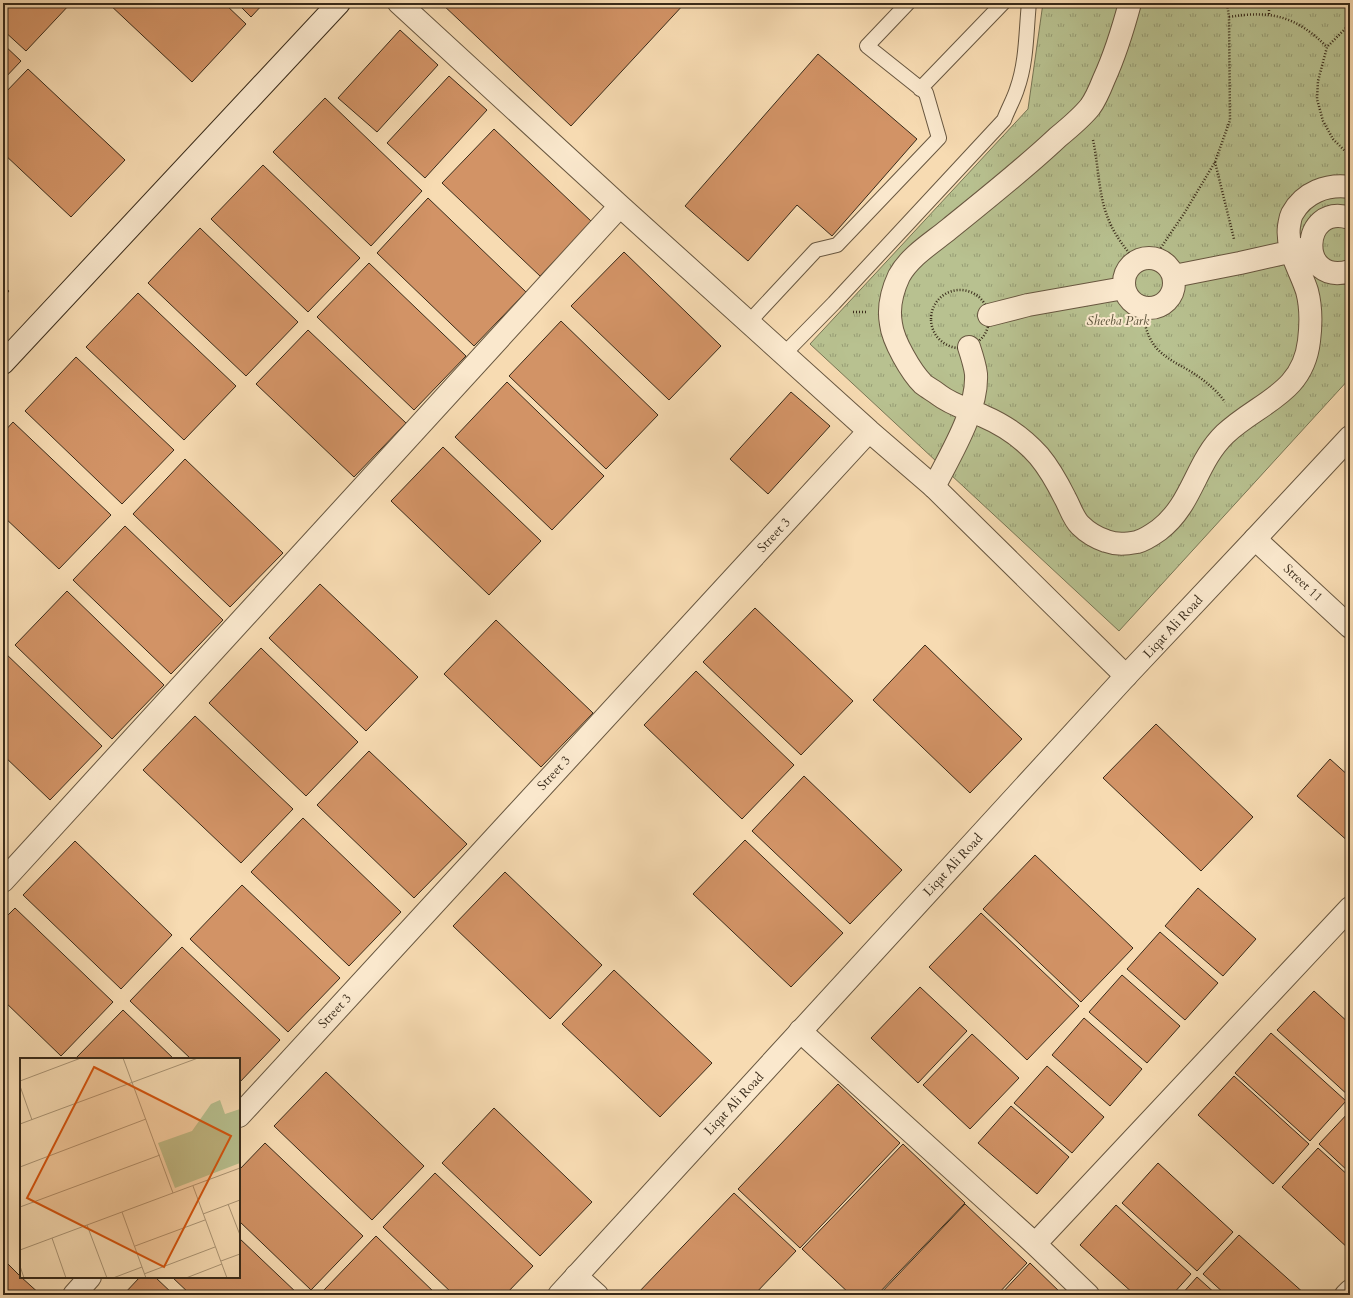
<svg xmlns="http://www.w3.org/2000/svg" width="1353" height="1298" viewBox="0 0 1353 1298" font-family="Cardo,serif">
  <defs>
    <pattern id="park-tufts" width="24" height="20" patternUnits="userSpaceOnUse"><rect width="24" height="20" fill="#b8c190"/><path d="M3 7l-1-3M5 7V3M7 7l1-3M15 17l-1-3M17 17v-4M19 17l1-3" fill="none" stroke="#979d75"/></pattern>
  </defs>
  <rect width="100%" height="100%" fill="#f7dbb2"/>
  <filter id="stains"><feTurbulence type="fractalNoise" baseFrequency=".005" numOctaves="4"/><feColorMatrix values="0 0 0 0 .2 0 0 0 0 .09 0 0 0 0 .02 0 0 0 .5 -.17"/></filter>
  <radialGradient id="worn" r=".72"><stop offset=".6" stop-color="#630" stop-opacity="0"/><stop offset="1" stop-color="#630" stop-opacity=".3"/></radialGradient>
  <path fill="url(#park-tufts)" stroke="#787655" d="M1043,3H1350V378L1119,631L810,344L1028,109Z"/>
  <path fill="#d29366" stroke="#392b1a" d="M3,3H71L26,51L3,30Z
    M108,3H224L246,24L192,82Z
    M237,3H264L251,17Z
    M441,3H685L571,126Z
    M400,30L438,65L377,132L338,98Z
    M3,44L21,61L3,80Z
    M818,54L917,139L832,236L797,205L748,261L685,206Z
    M28,69L125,160L71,217L3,153V95Z
    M449,76L487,110L425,178L387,143Z
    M325,98L422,191L371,246L273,152Z
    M494,129L592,222L540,276L442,183Z
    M263,165L360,258L308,312L211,219Z
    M428,198L526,292L474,346L377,253Z
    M200,228L298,322L246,376L148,283Z
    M624,252L721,346L669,400L571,306Z
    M369,263L466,356L414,410L317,317Z
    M3,286L9,291L3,298Z
    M138,293L236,386L184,440L86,347Z
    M561,321L658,415L606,469L509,376Z
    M308,330L406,423L354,477L256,384Z
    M76,357L174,450L122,504L25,411Z
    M507,382L604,476L552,530L455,437Z
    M791,392L830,426L768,494L730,459Z
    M13,422L111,515L59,569L3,516V433Z
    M443,447L541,541L489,595L391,501Z
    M185,459L283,553L230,607L133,514Z
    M125,526L223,620L171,674L73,580Z
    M320,584L418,677L366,731L269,638Z
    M67,591L164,685L112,739L15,645Z
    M755,608L853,701L801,755L703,662Z
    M496,620L593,713L541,767L444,674Z
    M925,645L1022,739L970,793L873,700Z
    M261,648L358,742L306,796L209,703Z
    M4,652L102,746L50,800L3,755V653Z
    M696,671L794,765L742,819L644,725Z
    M195,716L293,809L241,863L143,770Z
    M1156,724L1253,817L1201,871L1103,778Z
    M369,751L467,844L414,898L317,805Z
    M1330,759L1350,777V843L1297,796Z
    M804,776L902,870L850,924L752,831Z
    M303,818L401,912L349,966L251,872Z
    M745,840L843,933L791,987L693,894Z
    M75,841L172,935L121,989L23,895Z
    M1035,855L1133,948L1081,1002L983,909Z
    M505,872L602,965L550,1019L453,926Z
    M242,885L340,978L288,1032L190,939Z
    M1198,888L1256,939L1223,976L1165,926Z
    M15,908L113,1002L61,1056L3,1000V920Z
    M981,913L1079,1006L1027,1060L929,967Z
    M1160,932L1218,983L1185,1020L1127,969Z
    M182,947L280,1040L239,1083V1059H191L130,1001Z
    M614,970L712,1063L660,1117L562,1024Z
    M1122,975L1180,1026L1147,1063L1089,1012Z
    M920,987L967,1031L918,1083L871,1038Z
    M1314,991L1350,1024V1097L1277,1030Z
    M123,1010L174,1059H75Z
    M1084,1018L1142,1069L1110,1106L1052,1055Z
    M1271,1033L1346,1101L1310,1141L1235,1073Z
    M972,1034L1019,1078L970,1129L923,1085Z
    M1047,1066L1104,1117L1072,1153L1014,1103Z
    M326,1072L424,1166L372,1220L274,1126Z
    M1234,1076L1309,1144L1273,1184L1198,1115Z
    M838,1084L900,1143L800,1248L738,1189Z
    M1011,1106L1069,1157L1037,1194L978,1143Z
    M494,1108L592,1202L540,1256L442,1163Z
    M1350,1111V1173L1319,1144Z
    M265,1143L363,1236L311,1290L239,1221V1170Z
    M903,1144L965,1203L877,1295H851L802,1249Z
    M1318,1148L1350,1177V1250L1282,1187Z
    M1158,1163L1233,1232L1197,1271L1122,1203Z
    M435,1173L533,1266L505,1295H454L383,1227Z
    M734,1193L796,1251L754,1295H636Z
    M965,1204L1027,1263L997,1295H879Z
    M1116,1205L1191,1274L1172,1295H1135L1080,1245Z
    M1239,1235L1306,1295H1226L1203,1274Z
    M376,1236L437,1295H329L324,1290Z
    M239,1238L299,1295H191L172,1277H239Z
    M3,1259L21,1277L41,1295H3Z
    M1030,1263L1063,1295H1000Z
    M140,1277H155L174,1295H123Z
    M1197,1277L1217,1295H1181Z"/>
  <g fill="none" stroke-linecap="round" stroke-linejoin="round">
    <defs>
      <path id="service" d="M920,89L1003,3
        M749,322L816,250L837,245L939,138L926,93L867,46L908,3
        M784,354L834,303L1004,120C1008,109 1014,99 1017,89C1027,61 1026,31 1029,3"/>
      <path id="pedestrian" d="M1130,3C1123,29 1115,55 1104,79C1100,89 1096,99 1090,107C1081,118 1069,128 1058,137C1023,170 986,199 949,229C932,243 910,256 899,276C892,291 888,308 891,324C893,341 911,372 923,384C928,388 934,391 939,395C952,405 968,409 983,416C1004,425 1024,439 1039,456C1049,468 1058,484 1065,498C1070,507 1073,518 1080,525C1087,532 1097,538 1106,541C1117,545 1126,544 1137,542C1145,540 1152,535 1159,530C1193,504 1195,463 1225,434C1259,402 1303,394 1309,341C1311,325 1311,306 1307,291C1300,269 1286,250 1289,226C1290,221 1290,218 1292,214C1304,192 1327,184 1350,187
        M1350,218C1300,202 1297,287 1350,271
        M1124 283a25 25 0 1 1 50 0a25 25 0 1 1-50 0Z
        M1174,276L1240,263L1311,247
        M989,315L1028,305L1124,288
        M934,487C950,455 978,411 976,374C975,365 972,356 969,347"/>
      <path id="minor" d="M399,3L620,206L869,431L934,487L1126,676
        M1255,539L1350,627
        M3,881L620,206
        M800,1031L1035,1244L1088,1295
        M239,1116L869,431
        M1035,1244L1350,908
        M576,1276L597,1295
        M74,1295L90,1277
        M1346,1295L1350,1291"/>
      <path id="tertiary" d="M559,1295L1126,676L1255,539L1350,437"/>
      <path id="secondary" d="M3,363L339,3"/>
    </defs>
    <use href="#service" stroke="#685740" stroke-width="16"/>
    <use href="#pedestrian" stroke="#685740" stroke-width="24"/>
    <use href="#minor" stroke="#685740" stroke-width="24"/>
    <use href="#tertiary" stroke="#685740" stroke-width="24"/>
    <use href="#secondary" stroke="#392b1a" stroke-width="24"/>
    <path stroke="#392b1a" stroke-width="2.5" stroke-dasharray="1 2" stroke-linecap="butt" d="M1269,14V3
      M1229,17C1271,10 1296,16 1327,47
      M1350,24L1327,47L1318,81L1317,99L1323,121L1333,139L1350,156
      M1093,140C1099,167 1098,197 1110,223C1116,237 1126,249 1136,262
      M1215,162L1234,239
      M1154,258L1185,212L1215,162L1230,120L1229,17L1227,3
      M931 319a29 29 0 1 1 58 0a29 29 0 1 1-58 0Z
      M1141,307C1144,320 1146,334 1154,345C1165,360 1184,366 1199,377C1209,384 1218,392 1225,402
      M853,312H866"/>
    <use href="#service" stroke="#fae8cd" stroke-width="14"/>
    <use href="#pedestrian" stroke="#fae8cd" stroke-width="22"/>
    <use href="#minor" stroke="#fae8cd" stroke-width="22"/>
    <use href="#tertiary" stroke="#fae8cd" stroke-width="22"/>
    <use href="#secondary" stroke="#fae8cd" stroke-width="22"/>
  </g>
  <g text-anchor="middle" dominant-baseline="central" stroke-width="4" stroke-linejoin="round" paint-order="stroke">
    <g font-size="13" font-style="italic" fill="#595038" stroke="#fae8cd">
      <text x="1118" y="321">Sheeba Park</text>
    </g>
    <g font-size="13" fill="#392b1a" stroke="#fae8cd">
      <text transform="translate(774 535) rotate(-47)">Street 3</text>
      <text transform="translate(1303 583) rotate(43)">Street 11</text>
      <text transform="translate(1173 627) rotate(-47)">Liqat Ali Road</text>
      <text transform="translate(554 773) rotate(-47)">Street 3</text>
      <text transform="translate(953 865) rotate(-47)">Liqat Ali Road</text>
      <text transform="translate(335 1011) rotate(-47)">Street 3</text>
      <text transform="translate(734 1104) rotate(-47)">Liqat Ali Road</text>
    </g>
  </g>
  <g transform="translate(20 1058)">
    <rect width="220" height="220" fill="#f7dbb2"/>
    <path d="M200,42L205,56L220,51V105L155,130L138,85L172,73L191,46Z" fill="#b8c190"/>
    <path fill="none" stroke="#ab9575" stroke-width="1" d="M103,0L153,135M0,23L61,0M0,28L12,62M0,66L178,0M0,109L126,61M173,128L207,220M208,146L220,177M0,149L140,97M102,154L126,220M183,156L220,142M67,167L87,220M32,180L46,220M115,188L185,162M0,192L220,110M201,203L220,196M0,208L4,220M124,216L195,189M93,220L122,209M166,220L202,206"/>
    <path fill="#d6540d" fill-opacity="0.15" stroke="#d6540d" stroke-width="2" d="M74,9L211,78L144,209L7,140Z"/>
    <rect width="220" height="220" fill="none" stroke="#392b1a" stroke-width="2"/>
  </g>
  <rect width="1353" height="1298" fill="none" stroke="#f7dbb2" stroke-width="16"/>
  <rect x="4" y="4" width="1345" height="1290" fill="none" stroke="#392b1a" stroke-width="2"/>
  <rect x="8" y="8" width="1337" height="1282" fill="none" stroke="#392b1a"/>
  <rect width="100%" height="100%" filter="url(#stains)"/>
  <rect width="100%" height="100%" fill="url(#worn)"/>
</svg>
